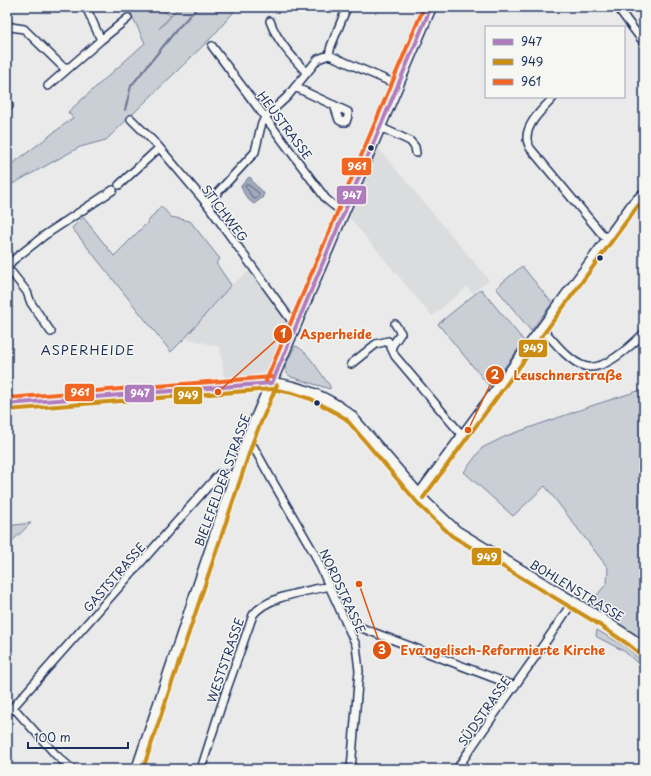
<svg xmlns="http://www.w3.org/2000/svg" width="651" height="776" viewBox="0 0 651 776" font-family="'Playpen Sans',sans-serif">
  <rect width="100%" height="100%" fill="#e9eae9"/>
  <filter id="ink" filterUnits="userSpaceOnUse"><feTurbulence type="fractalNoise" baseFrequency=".025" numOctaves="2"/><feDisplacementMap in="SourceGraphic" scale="8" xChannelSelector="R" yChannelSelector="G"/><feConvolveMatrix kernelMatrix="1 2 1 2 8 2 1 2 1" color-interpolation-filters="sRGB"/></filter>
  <g filter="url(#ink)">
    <path fill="#dadcde" d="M378,148L489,280L473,293L467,287L432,316L348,216Z
      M251,270L291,322L273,366L264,373L225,382L220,347L186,338L231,285Z"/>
    <path fill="#caced5" stroke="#727e9a" d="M128,7H158L171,16L159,29L179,7H238L212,37L106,140L80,147L7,187V168L73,118L68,112L145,43Z
      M161,206L171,217L190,221L220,259L216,263L231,285L186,337L171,352L72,228L83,217L114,256L146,224Z
      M522,266L552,303L531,331L496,288Z
      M481,289L524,341L490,387L438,324Z
      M295,346C306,348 322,376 330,386V389L291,377L285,371L286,365Z
      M644,389V642L630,631L589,605L607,583L608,568L545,486L513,516L464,472L482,448L506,436L594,405Z
      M31,523L7,546V526Z
      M597,630L626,647L644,663V669L624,651L597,637L596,635Z"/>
    <path fill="#a2aaba" stroke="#6c7995" d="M249,177L251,178C254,187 261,187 264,194L262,198L254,204C248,201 243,193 241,186Z"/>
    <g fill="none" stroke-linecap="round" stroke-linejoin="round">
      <path stroke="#516083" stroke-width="1" d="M247,184L259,193V195L256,199L253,198L245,186Z"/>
      <path stroke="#6c7995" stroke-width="2" d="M125,110L131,86L178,28L198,7"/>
      <defs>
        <path id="street" d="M619,7L621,12L644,43
          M270,21C277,41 293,58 307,73
          M7,23L11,27L24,29L63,67H70L101,40L86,7
          M101,40L128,18
          M212,46L326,199L333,205L344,213
          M329,55L331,46L347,7
          M48,86L70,67
          M295,87L348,112V116L346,122H343L339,120L334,105
          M554,97C544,108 526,123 527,139C527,142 529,145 530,148L606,239
          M7,108L9,106
          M131,119L158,146L207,204L291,320L296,324
          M380,127L410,141L415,147L416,153
          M119,185L159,148
          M207,204L255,152L261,126L265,117L287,97L318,59L329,55L398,85
          M7,269L12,261L45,235L113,190
          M7,269L12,273L27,292L31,303L51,332
          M541,327C552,339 568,361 584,366C603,373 632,345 644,333
          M392,346L401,333L395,324
          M351,364L376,344L388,341L395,356L461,434
          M248,437L273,482L314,553L356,645L359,671L351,769
          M418,494L606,239L632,203L644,192
          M346,622L515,686
          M13,707L56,755L72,769
          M7,714L219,474L235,476
          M201,769L225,694L253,615C267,596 305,592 329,586
          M457,769C494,712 536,659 573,601"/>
        <path id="secondary" d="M7,404L272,383C302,387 327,397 350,415L426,503L456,531L598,617L633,640L644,650
          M137,769L248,437L431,7"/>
      </defs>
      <use href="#street" stroke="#1b2f5e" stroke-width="10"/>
      <use href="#secondary" stroke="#1b2f5e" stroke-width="13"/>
      <use href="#street" stroke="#f6f6f2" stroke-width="7"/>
      <use href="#secondary" stroke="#f6f6f2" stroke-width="10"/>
      <defs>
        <path id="bus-1" d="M272,383L431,7
          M7,404L272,383"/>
        <path id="bus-2" d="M7,410L272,389L292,393L311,399L338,414L346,419L421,507L452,536L595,622L629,645L640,654
          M423,498L637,207L644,200
          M143,769L254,439L277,385"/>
        <path id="bus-3" d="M266,381L424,7
          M7,398L272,377"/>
      </defs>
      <use href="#bus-1" stroke="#f6f6f2" stroke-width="7"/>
      <use href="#bus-2" stroke="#f6f6f2" stroke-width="7"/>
      <use href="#bus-3" stroke="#f6f6f2" stroke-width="7"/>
      <use href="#bus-1" stroke="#b07bbd" stroke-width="4"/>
      <use href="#bus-2" stroke="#cb8e13" stroke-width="4"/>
      <use href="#bus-3" stroke="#f26522" stroke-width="4"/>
    </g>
  </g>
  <g fill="#1b2f5e" stroke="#f6f6f2" stroke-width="1.5">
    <circle cx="371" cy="148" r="3.5"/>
    <circle cx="600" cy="258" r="3.5"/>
    <circle cx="317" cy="403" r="3.5"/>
  </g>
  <g text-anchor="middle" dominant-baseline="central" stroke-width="3" stroke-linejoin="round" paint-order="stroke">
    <g font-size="12" fill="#1b2f5e" stroke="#f6f6f2">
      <text transform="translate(285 125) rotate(53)">HEUSTRASSE</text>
      <text transform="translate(225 213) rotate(53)">STICHWEG</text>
      <text transform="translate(222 480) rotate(-70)">BIELEFELDER STRASSE</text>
      <text transform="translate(114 577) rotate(-49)">GASTSTRASSE</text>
      <text transform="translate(577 590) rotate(31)">BOHLENSTRASSE</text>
      <text transform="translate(343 591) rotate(65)">NORDSTRASSE</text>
      <text transform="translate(225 660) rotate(-71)">WESTSTRASSE</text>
      <text transform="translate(484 711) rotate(-55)">SÜDSTRASSE</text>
    </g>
    <g font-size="13" letter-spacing="1" fill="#1b2f5e" stroke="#f6f6f2">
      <text x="88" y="349">ASPERHEIDE</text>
    </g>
  </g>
  <path fill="none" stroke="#de5710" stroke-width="1.5" d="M218 392L283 334M468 430L495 375M359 584L382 650"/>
  <g fill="#de5710" stroke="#f6f6f2" stroke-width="1.5">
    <circle cx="218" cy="392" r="4"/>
    <circle cx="468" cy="430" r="4"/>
    <circle cx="359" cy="584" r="4"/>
    <circle cx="283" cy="334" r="10"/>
    <circle cx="495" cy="375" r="10"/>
    <circle cx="382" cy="650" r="10"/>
  </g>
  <g font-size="12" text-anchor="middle" font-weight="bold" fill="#fff">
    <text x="283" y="338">1</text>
    <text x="495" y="379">2</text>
    <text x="382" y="654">3</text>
  </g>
  <g font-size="13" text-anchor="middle" font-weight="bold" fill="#de5710" stroke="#f6f6f2" stroke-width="3" stroke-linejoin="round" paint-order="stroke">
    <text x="336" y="339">Asperheide</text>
    <text x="568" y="380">Leuschnerstraße</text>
    <text x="503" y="655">Evangelisch-Reformierte Kirche</text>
  </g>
  <g stroke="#f6f6f2" stroke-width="1.5">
    <rect x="341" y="157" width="31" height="19" rx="4" fill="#f26522"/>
    <rect x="336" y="185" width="31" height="20" rx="4" fill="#b07bbd"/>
    <rect x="518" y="339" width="30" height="19" rx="4" fill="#cb8e13"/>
    <rect x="64" y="383" width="31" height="19" rx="4" fill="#f26522"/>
    <rect x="124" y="384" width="31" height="19" rx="4" fill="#b07bbd"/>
    <rect x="173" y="386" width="30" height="19" rx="4" fill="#cb8e13"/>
    <rect x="471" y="547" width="31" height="19" rx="4" fill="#cb8e13"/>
  </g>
  <g font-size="11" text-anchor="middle" font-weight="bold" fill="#fff">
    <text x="357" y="170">961</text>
    <text x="352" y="199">947</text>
    <text x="533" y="352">949</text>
    <text x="80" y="396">961</text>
    <text x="140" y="397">947</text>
    <text x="188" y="399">949</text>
    <text x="487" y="561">949</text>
  </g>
  <rect width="651" height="776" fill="none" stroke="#f6f6f2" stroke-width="24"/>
  <rect x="12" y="12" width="627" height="752" fill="none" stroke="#1b2f5e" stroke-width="1.5" filter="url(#ink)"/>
  <rect x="485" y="26" width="140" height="72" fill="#f6f6f2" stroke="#9ea6b7"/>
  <rect x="493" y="39" width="20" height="6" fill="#b07bbd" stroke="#9ea6b7"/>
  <text x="521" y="46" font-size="12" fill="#1b2f5e">947</text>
  <rect x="493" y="59" width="20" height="6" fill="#cb8e13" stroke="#9ea6b7"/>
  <text x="521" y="66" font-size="12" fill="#1b2f5e">949</text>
  <rect x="493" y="79" width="20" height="6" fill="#f26522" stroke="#9ea6b7"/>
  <text x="521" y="86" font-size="12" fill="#1b2f5e">961</text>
  <path d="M28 742v6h100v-6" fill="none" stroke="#1b2f5e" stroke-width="2"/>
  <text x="34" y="742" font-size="12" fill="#1b2f5e" stroke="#f6f6f2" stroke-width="3" paint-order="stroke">100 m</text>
</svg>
